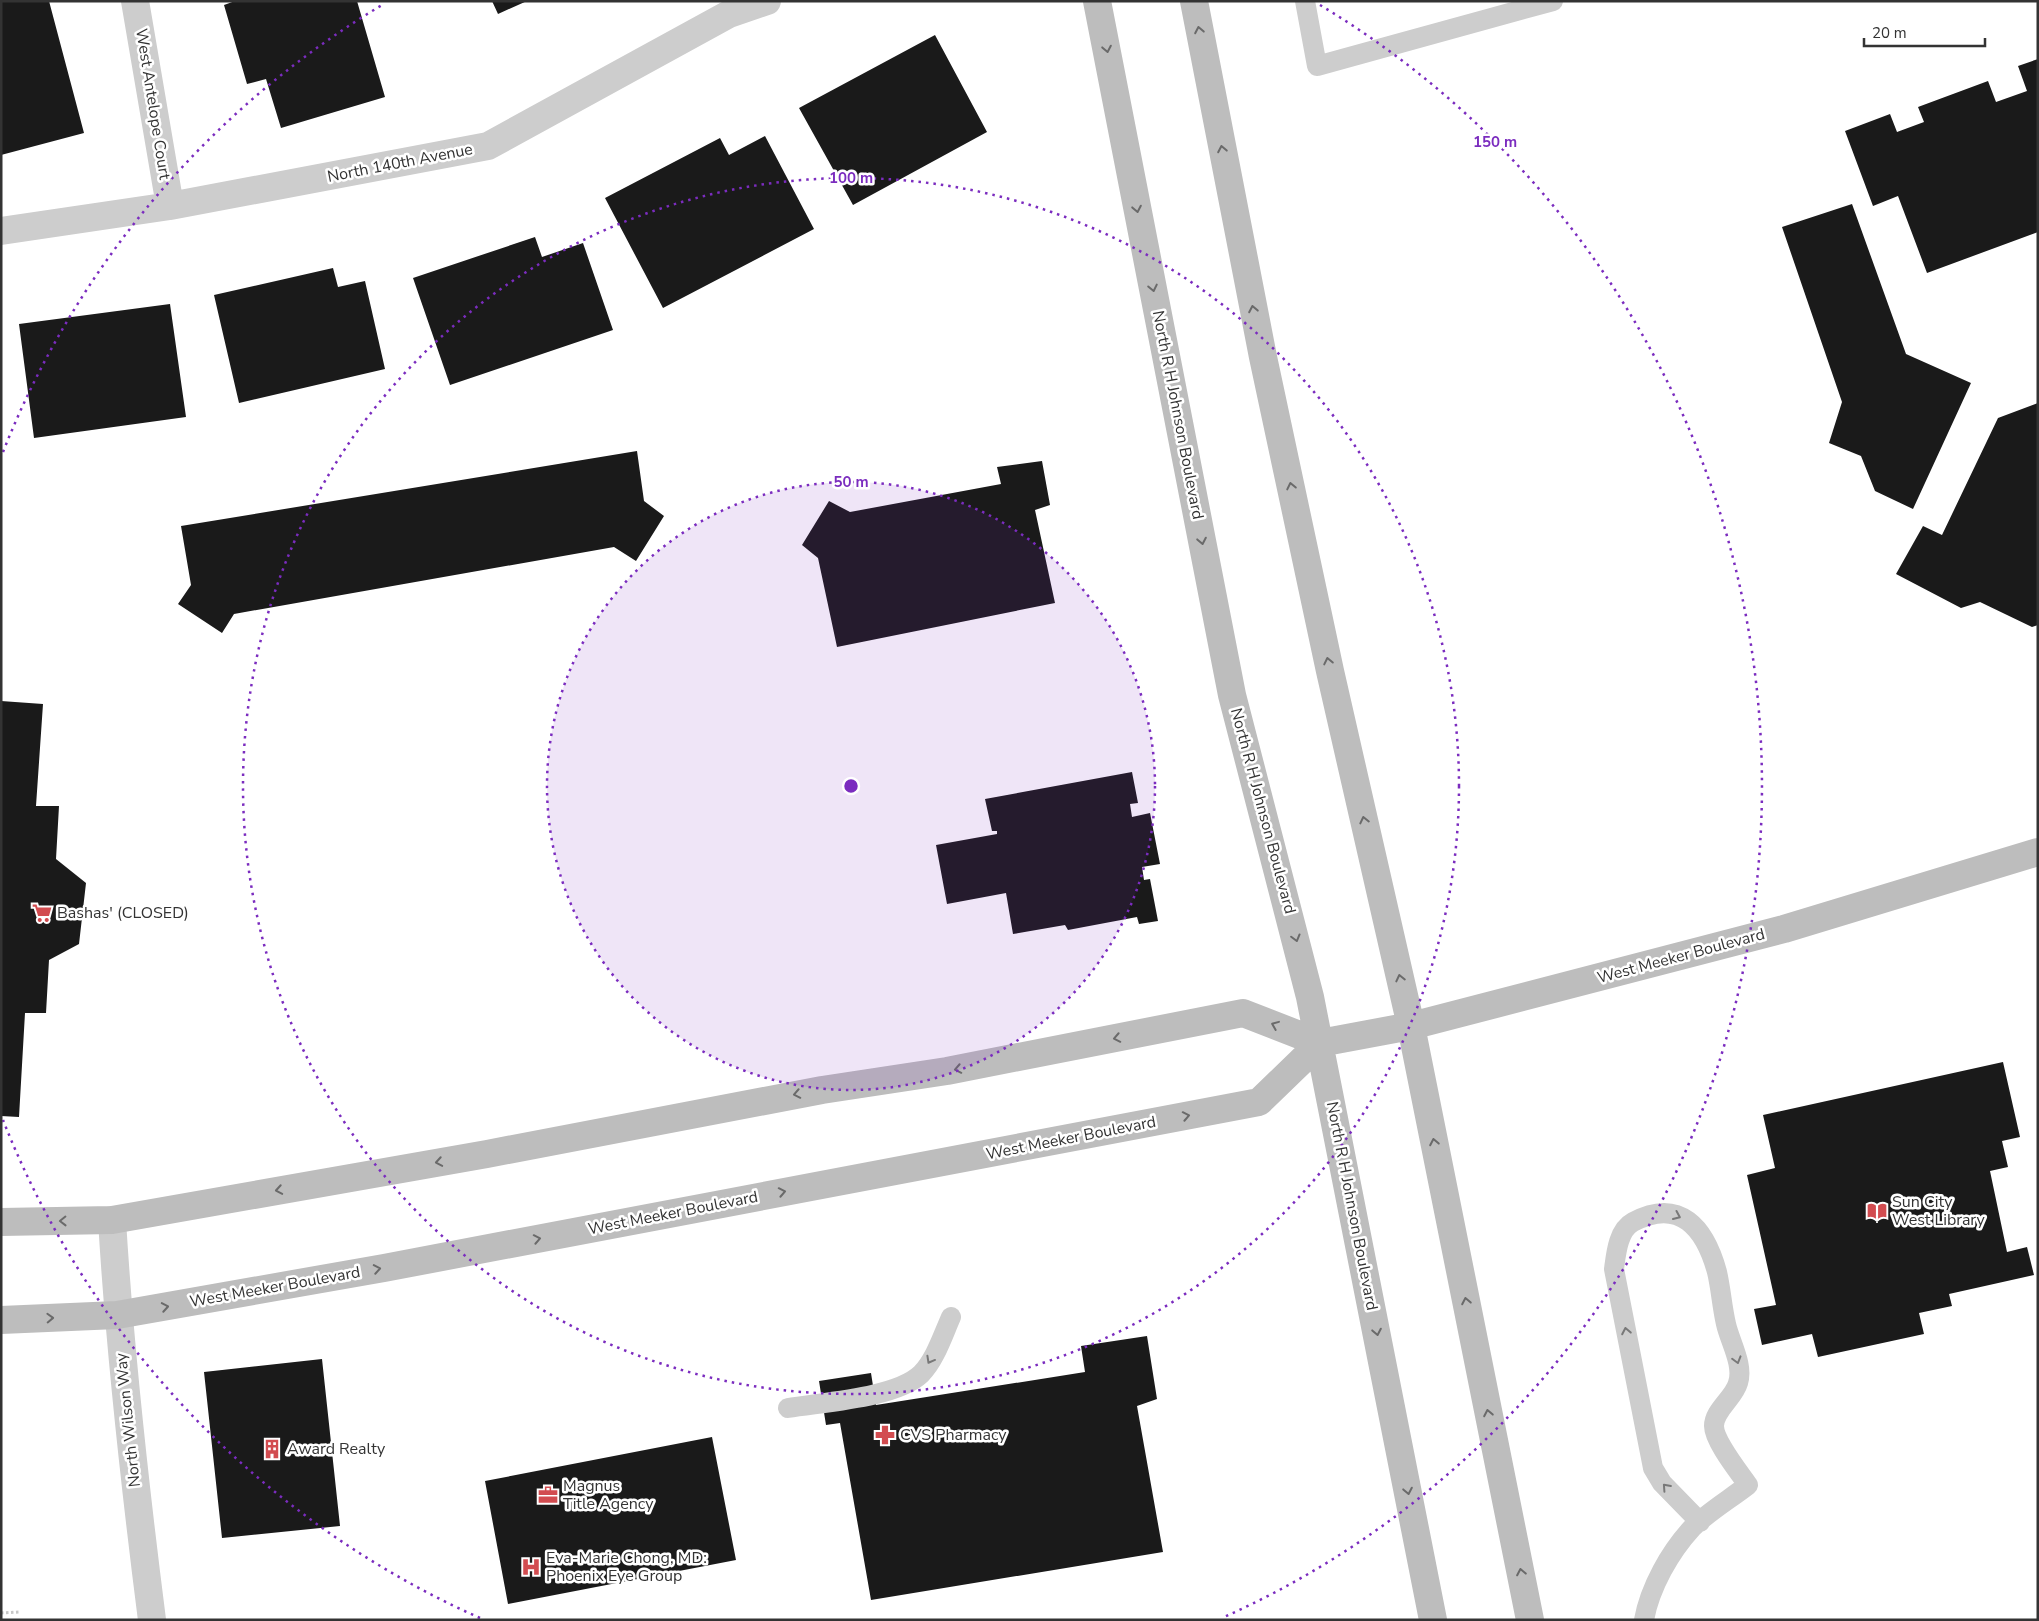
<svg xmlns="http://www.w3.org/2000/svg" width="2039" height="1621" viewBox="0 0 2039 1621" font-family="'Nunito Sans',sans-serif">
  <rect width="100%" height="100%" fill="#fff"/>
  <path fill="#1a1a1a" d="M1,1H49L84,133L1,155Z
    M235,1H357L385,97L281,128L266,79L247,84L224,5Z
    M492,1H527L498,14Z
    M935,35L987,132L853,205L799,108Z
    M2038,59V232L1927,273L1898,196L1873,206L1845,131L1890,114L1897,132L1924,122L1918,107L1988,81L1996,102L2027,91L2018,66Z
    M765,136L814,229L663,308L605,198L720,138L729,155Z
    M1852,204L1906,354L1971,383L1913,509L1875,491L1861,456L1829,443L1842,402L1782,227Z
    M535,237L542,257L583,243L613,330L450,385L413,278Z
    M333,268L338,287L365,281L385,369L239,403L214,295Z
    M170,304L186,417L34,438L19,324Z
    M2038,403V625L2032,627L1980,602L1961,608L1896,574L1923,526L1942,535L1998,418Z
    M637,451L644,501L664,516L636,561L614,547L234,614L222,633L178,604L191,585L181,526Z
    M1042,461L1050,505L1035,510L1055,603L837,647L818,558L802,545L829,501L850,512L1001,484L997,467Z
    M1,701L43,704L36,806H59L56,859L86,883L79,944L49,960L46,1013H25L19,1117L1,1116Z
    M1132,772L1138,803L1130,804L1132,817L1150,813L1160,864L1142,867L1144,880L1150,879L1158,921L1139,924L1137,917L1068,930L1065,925L1013,934L1006,893L947,904L936,845L997,834V831H992L985,799Z
    M2003,1062L2020,1137L2002,1141L2008,1167L1990,1171L2007,1252L2027,1247L2034,1275L1949,1294L1952,1306L1919,1313L1924,1334L1818,1357L1812,1334L1762,1345L1754,1309L1776,1305L1747,1175L1775,1168L1763,1115Z
    M1147,1336L1157,1399L1137,1406L1163,1552L871,1600L840,1423L826,1425L819,1381L871,1373L876,1405L1085,1372L1081,1346Z
    M322,1359L340,1526L222,1538L204,1372Z
    M712,1437L736,1560L508,1604L485,1481Z"/>
  <g fill="none" stroke-linecap="round" stroke-linejoin="round">
    <path stroke="#c7c7c7" stroke-width="3" stroke-dasharray="2.5 2.5" stroke-linecap="butt" d="M1,1613L19,1612"/>
    <path stroke="#cdcdcd" stroke-width="20" d="M1305,1L1317,66L1553,1
      M788,1408C823,1402 896,1398 921,1374C935,1360 943,1335 951,1317
      M1644,1620C1650,1587 1670,1552 1692,1528C1708,1512 1730,1499 1748,1485C1739,1472 1714,1441 1714,1426C1714,1410 1734,1398 1738,1383C1744,1365 1730,1342 1726,1324C1722,1307 1721,1289 1717,1272C1705,1228 1680,1197 1633,1222C1618,1230 1616,1254 1614,1269L1653,1468L1662,1483L1700,1522"/>
    <path stroke="#cdcdcd" stroke-width="28" d="M135,1L170,206
      M1,231L170,206L488,146L729,14L767,1
      M112,1220C120,1354 135,1487 152,1620"/>
    <path stroke="#bdbdbd" stroke-width="28" d="M1097,1L1232,695L1310,997L1433,1620
      M1194,1L1263,357L1330,671L1411,1026L1530,1620
      M1,1222L112,1220L487,1154L822,1090L947,1071L1243,1013L1320,1043
      M1,1320L117,1315L384,1268L1259,1102L1320,1043L1411,1026L1784,929L2038,852"/>
  </g>
  <defs><path id="oneway-chevron" d="M-2-3.5L2.5 0L-2 3.5" fill="none" stroke-width="1.6" stroke-linecap="round" stroke-linejoin="round" transform="scale(1.25)"/></defs>
  <g stroke="#6a6a6a">
    <use href="#oneway-chevron" transform="translate(1199 30) rotate(-101)"/>
    <use href="#oneway-chevron" transform="translate(1107 49) rotate(79)"/>
    <use href="#oneway-chevron" transform="translate(1222 149) rotate(-101)"/>
    <use href="#oneway-chevron" transform="translate(1137 209) rotate(79)"/>
    <use href="#oneway-chevron" transform="translate(1153 288) rotate(78)"/>
    <use href="#oneway-chevron" transform="translate(1253 309) rotate(-101)"/>
    <use href="#oneway-chevron" transform="translate(1291 486) rotate(-102)"/>
    <use href="#oneway-chevron" transform="translate(1202 541) rotate(79)"/>
    <use href="#oneway-chevron" transform="translate(1328 661) rotate(-102)"/>
    <use href="#oneway-chevron" transform="translate(1364 820) rotate(-103)"/>
    <use href="#oneway-chevron" transform="translate(1296 938) rotate(75)"/>
    <use href="#oneway-chevron" transform="translate(1400 978) rotate(-103)"/>
    <use href="#oneway-chevron" transform="translate(1275 1025) rotate(-158)"/>
    <use href="#oneway-chevron" transform="translate(1117 1038) rotate(169)"/>
    <use href="#oneway-chevron" transform="translate(958 1069) rotate(169)"/>
    <use href="#oneway-chevron" transform="translate(797 1094) rotate(169)"/>
    <use href="#oneway-chevron" transform="translate(1186 1116) rotate(-11)"/>
    <use href="#oneway-chevron" transform="translate(1434 1142) rotate(-101)"/>
    <use href="#oneway-chevron" transform="translate(439 1162) rotate(170)"/>
    <use href="#oneway-chevron" transform="translate(279 1190) rotate(170)"/>
    <use href="#oneway-chevron" transform="translate(782 1192) rotate(-11)"/>
    <use href="#oneway-chevron" transform="translate(63 1221) rotate(179)"/>
    <use href="#oneway-chevron" transform="translate(537 1239) rotate(-11)"/>
    <use href="#oneway-chevron" transform="translate(377 1269) rotate(-10)"/>
    <use href="#oneway-chevron" transform="translate(1466 1301) rotate(-101)"/>
    <use href="#oneway-chevron" transform="translate(165 1307) rotate(-10)"/>
    <use href="#oneway-chevron" transform="translate(50 1318) rotate(-2)"/>
    <use href="#oneway-chevron" transform="translate(1377 1332) rotate(79)"/>
    <use href="#oneway-chevron" transform="translate(1488 1413) rotate(-101)"/>
    <use href="#oneway-chevron" transform="translate(1408 1491) rotate(79)"/>
    <use href="#oneway-chevron" transform="translate(1521 1572) rotate(-101)"/>
  </g>
  <g stroke="#787878">
    <use href="#oneway-chevron" transform="translate(1677 1216) rotate(24)"/>
    <use href="#oneway-chevron" transform="translate(1626 1331) rotate(-101)"/>
    <use href="#oneway-chevron" transform="translate(930 1360) rotate(119)"/>
    <use href="#oneway-chevron" transform="translate(1737 1360) rotate(74)"/>
    <use href="#oneway-chevron" transform="translate(1666 1487) rotate(-132)"/>
  </g>
  <circle cx="851" cy="786" r="304" fill="#7b2cbf" fill-opacity=".12"/>
  <g fill="none" stroke="#7b2cbf" stroke-width="2.5" stroke-dasharray="2.5 5">
    <circle cx="851" cy="786" r="304"/>
    <circle cx="851" cy="786" r="608"/>
    <path d="M480 1618A911 911 0 0 1 3 1120M3 452A911 911 0 0 1 382 5M1320 5A911 911 0 0 1 1222 1618"/>
  </g>
  <defs>
    <symbol id="supermarket-bare" viewBox="-9 -9 18 18"><path d="M-6-5.5h2.5l.6 2H6L4.5 2H-2.5L-4.4-4H-6ZM-1.5 3.2a1.3 1.3 0 1 0 .1 0ZM3 3.2a1.3 1.3 0 1 0 .1 0Z" fill="#d24c50" stroke="#fff" stroke-width="2.5" paint-order="stroke"/></symbol>
    <symbol id="library-bare" viewBox="-9 -9 18 18"><path d="M-6-4Q-3-5.5-.7-3.5V5Q-3 3-6 4ZM6-4Q3-5.5 .7-3.5V5Q3 3 6 4Z" fill="#d24c50" stroke="#fff" stroke-width="2.5" paint-order="stroke"/></symbol>
    <symbol id="pharmacy-bare" viewBox="-9 -9 18 18"><path d="M-2-6h4v4h4v4h-4v4h-4v-4h-4v-4h4Z" fill="#d24c50" stroke="#fff" stroke-width="2.5" paint-order="stroke"/></symbol>
    <symbol id="building-bare" viewBox="-9 -9 18 18"><path d="M-4-6H4V6H1V3H-1V6H-4ZM-2.5-4.3h1.7v1.8h-1.7ZM.8-4.3h1.7v1.8H.8ZM-2.5-1h1.7V.8h-1.7ZM.8-1h1.7V.8H.8Z" fill="#d24c50" stroke="#fff" stroke-width="2.5" paint-order="stroke"/></symbol>
    <symbol id="office-bare" viewBox="-9 -9 18 18"><path d="M-6-3h4V-5.5h4V-3h4V5H-6ZM-1-4.5V-3h2v-1.5ZM-6 0V1H6V0Z" fill="#d24c50" stroke="#fff" stroke-width="2.5" paint-order="stroke"/></symbol>
    <symbol id="hospital-bare" viewBox="-9 -9 18 18"><path d="M-5-5h3v3.5h4V-5h3V5h-3V1.5h-4V5h-3Z" fill="#d24c50" stroke="#fff" stroke-width="2.5" paint-order="stroke"/></symbol>
  </defs>
  <g fill-rule="evenodd">
    <use href="#supermarket-bare" x="28" y="899" width="28" height="28"/>
    <use href="#library-bare" x="1863" y="1197" width="28" height="28"/>
    <use href="#pharmacy-bare" x="871" y="1421" width="28" height="28"/>
    <use href="#building-bare" x="258" y="1435" width="28" height="28"/>
    <use href="#office-bare" x="534" y="1481" width="28" height="28"/>
    <use href="#hospital-bare" x="517" y="1553" width="28" height="28"/>
  </g>
  <g text-anchor="middle" dominant-baseline="central" stroke-width="5" stroke-linejoin="round" paint-order="stroke">
    <g font-size="16" fill="#333" stroke="#fff">
      <text transform="translate(153 104) rotate(81)">West Antelope Court</text>
      <text transform="translate(400 163) rotate(-11)">North 140th Avenue</text>
      <text transform="translate(1178 415) rotate(79)">North R H Johnson Boulevard</text>
      <text transform="translate(1263 811) rotate(75)">North R H Johnson Boulevard</text>
      <text transform="translate(1681 956) rotate(-15)">West Meeker Boulevard</text>
      <text transform="translate(1071 1138) rotate(-11)">West Meeker Boulevard</text>
      <text transform="translate(1352 1206) rotate(79)">North R H Johnson Boulevard</text>
      <text transform="translate(673 1213) rotate(-11)">West Meeker Boulevard</text>
      <text transform="translate(275 1287) rotate(-10)">West Meeker Boulevard</text>
      <text transform="translate(128 1420) rotate(-96)">North Wilson Way</text>
    </g>
    <g font-size="16" fill="#333" stroke="#fff" text-anchor="start">
      <text x="57" y="913">Bashas' (CLOSED)</text>
      <text x="1892" y="1202">Sun City<tspan x="1892" dy="18">West Library</tspan></text>
      <text x="900" y="1435">CVS Pharmacy</text>
      <text x="287" y="1449">Award Realty</text>
      <text x="563" y="1486">Magnus<tspan x="563" dy="18">Title Agency</tspan></text>
      <text x="546" y="1558">Eva-Marie Chong, MD:<tspan x="546" dy="18">Phoenix Eye Group</tspan></text>
    </g>
  </g>
  <circle cx="851" cy="786" r="8" fill="#7b2cbf" stroke="#fff" stroke-width="2.5"/>
  <g font-size="15" text-anchor="middle" font-weight="bold" fill="#7b2cbf" stroke="#fff" stroke-width="5" stroke-linejoin="round" paint-order="stroke">
    <text x="1495" y="147">150 m</text>
    <text x="851" y="183">100 m</text>
    <text x="851" y="487">50 m</text>
  </g>
  <rect width="2039" height="1621" fill="none" stroke="#333333" stroke-width="5"/>
  <path d="M1864 38v8h121v-8" fill="none" stroke="#333333" stroke-width="2.5"/>
  <text x="1872" y="38" font-size="15" fill="#333333" stroke="#ffffff" stroke-width="4" paint-order="stroke">20 m</text>
</svg>
